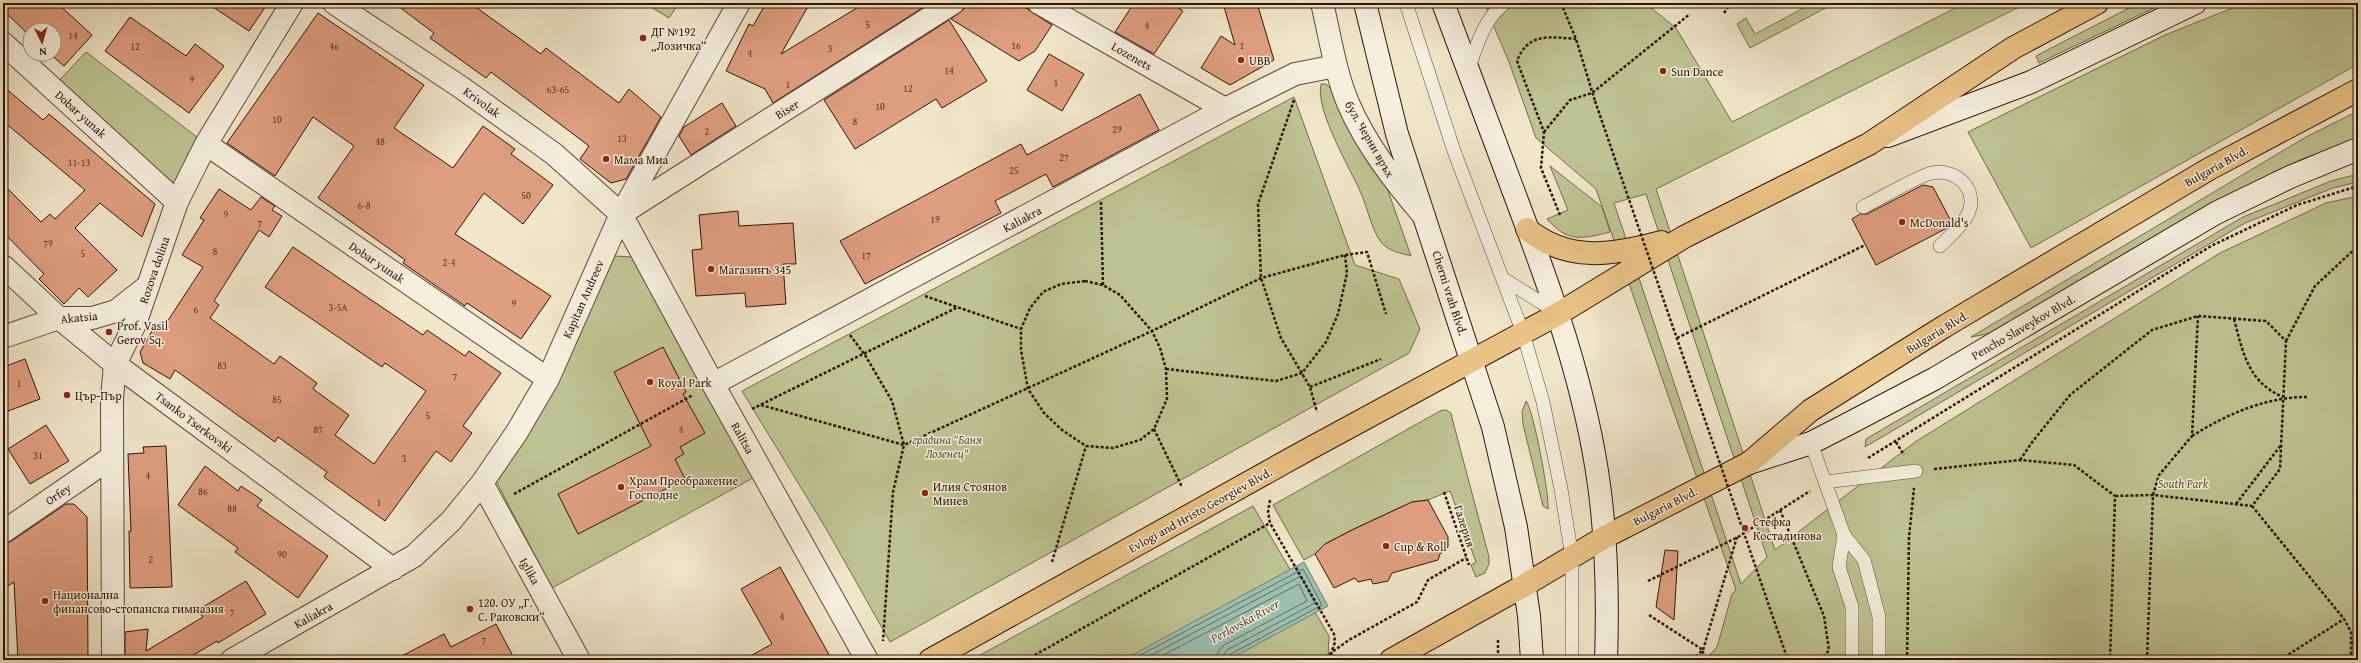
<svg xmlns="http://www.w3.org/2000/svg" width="2361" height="663" viewBox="0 0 2361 663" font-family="'Gentium Book Plus',serif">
  <rect width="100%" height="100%" fill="#f0e6c9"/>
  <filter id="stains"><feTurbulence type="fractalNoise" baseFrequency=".005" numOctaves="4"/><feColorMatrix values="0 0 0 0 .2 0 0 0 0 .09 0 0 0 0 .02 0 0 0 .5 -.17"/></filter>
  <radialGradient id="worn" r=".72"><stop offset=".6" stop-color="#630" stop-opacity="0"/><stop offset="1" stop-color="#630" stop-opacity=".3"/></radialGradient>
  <path fill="#bec393" stroke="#766c4e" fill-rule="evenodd" d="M644,3H679L669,18Z
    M1484,3H1645L1676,28L1732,122L1965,3H2027L1656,189L1775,550L1915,442L2220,253L2326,203L2358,196V660H1705L1717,647L1732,594L1736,590L1596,189L1536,138L1509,62ZM1646,194L1767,557L1741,584L1614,203Z
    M1813,3H1835L1750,48L1737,24L1746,18L1755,34Z
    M2139,3H2164L2039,63L2036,56L2051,48Z
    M2245,3H2358V64L2031,248L1968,132L2165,35Z
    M86,52L206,144L177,202L52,88Z
    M1321,84H1326L1331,89L1346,125L1387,188L1411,256C1400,253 1388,251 1381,242C1372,231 1367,206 1360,191C1349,166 1315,110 1321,84Z
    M1294,97L1355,265L1399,279L1420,329L1409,353L890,642L828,532L742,391Z
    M2358,111V141L2307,157L2274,172L2017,321L1992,333L1971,337L2306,137Z
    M1550,166L1602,207L1610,232C1582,239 1568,243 1547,219L1568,210Z
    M2358,174V182L2333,188L2245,223L1865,447L1866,439L2243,217L2331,181Z
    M613,256L634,257L701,384L753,478L552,588L495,479Z
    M1526,401C1533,408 1550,498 1548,509L1543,506L1523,424L1522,412Z
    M1446,410L1451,413L1452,418L1489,557V564L1485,573L1476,577L1471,565L1476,562L1450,491L1428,500L1412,502L1354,529L1325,544L1315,554L1304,560L1273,505L1440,411Z
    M1253,506L1329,636L1328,660H971Z"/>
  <path fill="#9bc0b0" stroke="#707c6d" d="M1304,562L1328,606L1228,660H1123Z"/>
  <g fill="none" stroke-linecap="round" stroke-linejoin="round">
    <path stroke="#656a5c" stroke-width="1" d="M1131,660L1303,569L1322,605L1229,655L1227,660
      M1142,660L1301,576L1315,603L1227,650L1222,660
      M1154,660L1299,584L1307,601L1224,645L1218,652L1216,660"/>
  </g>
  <path fill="#df9e80" stroke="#2f1508" d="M3,3H57L92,35L64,66L50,54H54V30H30V36L3,10Z
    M207,3H268L249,31Z
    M394,3H470L541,54L546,48L619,103L629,89L661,117L626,179L611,183L580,159L589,146L491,72L486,78L430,38L434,33Z
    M766,3H810L781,54L865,3H930L773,103L765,89L726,71L749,24L753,26Z
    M965,3H1018L1052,25L1035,51L1019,61L951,19L964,9Z
    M1134,3H1171L1183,11L1154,54L1115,32Z
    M1223,3H1257L1274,60L1230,85L1201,68L1221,36L1235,45Z
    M318,13L424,85L394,128L453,168L483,126L515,149L511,154L553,185L523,224L484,193L455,234L551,296L521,339L467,303L465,306L403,263L405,260L318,198L354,146L313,117L275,176L227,143Z
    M130,17L186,56L195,44L224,66L189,113L105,51Z
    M949,20L987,81L942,108L936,99L855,149L824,100Z
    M1049,54L1084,74L1062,111L1027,90Z
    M3,86L43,120L49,114L155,204L142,237L100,203L75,228L117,270L88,297L79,288L64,304L39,279L44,274L3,232V184L41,222L50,214L55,219L85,190L3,121Z
    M1140,94L1159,130L1053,187L1046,174L995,201L1001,213L865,284L840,241L1021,144L1027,155Z
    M722,103L736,126L691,155L679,136L684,127Z
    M1923,185L1933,187L1952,223L1947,228L1876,265L1852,219L1860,214H1867Z
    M219,189L251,210L261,197L275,206L272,210L282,216L269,237L259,230L214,301L219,305L210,318L274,364L280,356L317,383L313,389L349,415L335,435L374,464L426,391L385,363L382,367L265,287L293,247L423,335L427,330L465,356L469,351L501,373L463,426L472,433L451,462L436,451L385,521L324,477L327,472L278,437L275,442L175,370L170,379L143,363L140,352L156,324L167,322L203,267L182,255L204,220L200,218Z
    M738,211L739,226L793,223L796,264H783L786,304L746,307L745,293L696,296L692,250L702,249L699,215Z
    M663,347L686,392L683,394L705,433L680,447L684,454L675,459L685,479L578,534L558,494L651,446L614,372Z
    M25,359L40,399L3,413V367Z
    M46,425L69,461L30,484L8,449Z
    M166,446L172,587L130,588L129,531H131L128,454L144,453L143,447Z
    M205,466L238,491L241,486L262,500L257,506L328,556L298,598L235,552L238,548L178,505Z
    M1428,500L1448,537V547L1440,554L1438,560L1392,573L1388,581L1373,584L1371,579L1358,582L1355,578L1334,588L1315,554L1325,544L1354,529L1412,502Z
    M66,504H74L87,517L88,660H18L14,582L3,589V544L10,542Z
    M1665,550L1678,551L1674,620L1656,607Z
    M780,567L832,660H743L772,644L741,589Z
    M246,581L266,614L218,643L217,641L185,660H125V632L148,629L146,651L203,617L198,610Z
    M496,624L515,660H394L444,634L451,647Z"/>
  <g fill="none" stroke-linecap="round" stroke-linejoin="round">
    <defs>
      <path id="service" d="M1406,3L1454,151L1523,333L1543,402L1561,489L1572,557V660
        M1468,71C1476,47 1484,18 1505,3
        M1863,207C1880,199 1917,176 1932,173C1958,168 1980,191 1967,216C1961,227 1949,237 1940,246
        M1502,278L1558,313
        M1811,443L1844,535L1864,560L1879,617V653
        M1825,482L1916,471
        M1844,535L1839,567L1852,607V653"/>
      <path id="minor" d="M334,3L462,88L554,154L621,214L713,384L867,660
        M1039,3L1225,109
        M1322,3C1330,36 1335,72 1348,103C1366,145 1395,182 1424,216
        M3,43L177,202
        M206,144L548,379
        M624,212L953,3
        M3,266L59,318L115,364L393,569
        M3,337L59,318H92L116,311L148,286
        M713,384L1225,109L1295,74L1336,66
        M482,483L579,660
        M3,532L112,457
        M113,660L112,399L115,364L135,324L177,202L206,144L292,3
        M232,660L414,556L451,521L482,483L517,432L548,379L621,214L739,3"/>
      <path id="secondary" d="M1365,3L1397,134L1493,427L1516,527L1529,616L1532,660
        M1443,3C1468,71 1494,138 1519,206C1553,296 1586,389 1599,485C1607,543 1608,602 1606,660
        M1888,136L2031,82L2195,3
        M1749,463L1811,443L1848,424L1934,379L2216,213L2290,177L2358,149"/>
      <path id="primary" d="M1527,229C1568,263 1613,255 1661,242
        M930,660L1307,450L1558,314L1684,237L1869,144L2013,48L2097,3
        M1391,660L1525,585L1605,537L1749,463L1811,410L1945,326L2209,169L2358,90"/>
    </defs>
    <use href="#service" stroke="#5f4938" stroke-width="14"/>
    <use href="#minor" stroke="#5f4938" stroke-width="24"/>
    <use href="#secondary" stroke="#2f1508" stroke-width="24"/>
    <use href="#primary" stroke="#2f1508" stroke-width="24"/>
    <path stroke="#2f1508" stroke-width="2.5" stroke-dasharray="3 2" stroke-linecap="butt" d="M1561,3L1576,39L1595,101
      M1724,13L1731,3
      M1294,100L1258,204L1261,278L1281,338L1310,387L1317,412
      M1544,132L1570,100L1592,93L1690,14
      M1101,202L1103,285
      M1560,215L1541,168L1544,132L1517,61C1528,32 1550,37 1576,39
      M1085,281L1103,285L1120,295L1152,331L1160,348L1166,369L1167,399L1154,429L1140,440L1113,448L1086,446L1062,430L1044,413L1028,389L1021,350V329L1030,308L1043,292L1061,284Z
      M925,296L1021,329
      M2234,319C2243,353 2248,382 2283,397
      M850,335L865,355L892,401L904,445L893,492L883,641
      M1677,338L1865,245
      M2286,341L2315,286L2358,246
      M1166,369L1276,381L1302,373L1326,342L1338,314L1347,273L1345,255
      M1310,387L1381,359
      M761,405L904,445L1152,331L1261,278L1345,255L1367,252L1386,314
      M752,409L958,307
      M1154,429L1182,487
      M2192,436C2227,414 2266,397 2307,397
      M1896,442L1904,455
      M1868,458L2211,246L2297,205L2358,186
      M2020,460L2033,441L2070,395L2152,330L2198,316L2266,321L2286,341L2280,469L2252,506L2153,495L2115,496
      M1934,469L2020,460L2074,465L2115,496L2110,660
      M1444,492L1469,565
      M514,494L693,395
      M1270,500L1268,512L1270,523L1334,634L1335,642L1331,654
      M2236,504L2281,445
      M2252,506L2344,619L2351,632V660
      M1780,510L1824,616L1829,650L1822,660
      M1052,562L1086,446
      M1648,581L1738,537L1810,491
      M1649,615L1703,650V660
      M1776,626L1788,660
      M1498,640V660
      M2351,642L2358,645
      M1331,655L1344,660
      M1026,660L1270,523
      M1321,660L1349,640L1417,602L1428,580L1466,558
      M1692,660L1703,650L1737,537
      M1907,660L1909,537L1914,488
      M2147,660L2153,495L2159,475L2192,436L2198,316
      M2280,660L2344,619"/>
    <use href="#service" stroke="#f5efdc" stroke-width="13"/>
    <use href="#minor" stroke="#f5efdc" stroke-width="22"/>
    <use href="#secondary" stroke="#f5efdc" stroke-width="22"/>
    <use href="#primary" stroke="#e8c384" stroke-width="22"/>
    <path stroke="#2f1508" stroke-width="2.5" stroke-dasharray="3 2" stroke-linecap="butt" d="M1595,101L1776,626"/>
  </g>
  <g fill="#8f2418" stroke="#f5efdc" stroke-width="1.5">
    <circle cx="643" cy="38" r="4"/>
    <circle cx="1241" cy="60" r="4"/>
    <circle cx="1663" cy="71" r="4"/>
    <circle cx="606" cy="159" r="4"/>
    <circle cx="1902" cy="222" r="4"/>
    <circle cx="711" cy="269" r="4"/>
    <circle cx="109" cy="332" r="4"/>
    <circle cx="650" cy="382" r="4"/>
    <circle cx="67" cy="395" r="4"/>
    <circle cx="621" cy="487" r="4"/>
    <circle cx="925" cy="493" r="4"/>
    <circle cx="1745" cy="528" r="4"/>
    <circle cx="1386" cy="546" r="4"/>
    <circle cx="45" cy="601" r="4"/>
    <circle cx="470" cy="609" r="4"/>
  </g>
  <g text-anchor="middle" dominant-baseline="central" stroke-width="3" stroke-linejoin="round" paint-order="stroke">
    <g font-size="10" fill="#5b3726">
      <text x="868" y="24">5</text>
      <text x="1147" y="25">4</text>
      <text x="73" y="35">14</text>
      <text x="1016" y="45">16</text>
      <text x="1242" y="45">1</text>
      <text x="135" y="46">12</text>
      <text x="334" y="46">46</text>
      <text x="830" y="48">3</text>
      <text x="750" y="53">4</text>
      <text x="949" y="70">14</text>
      <text x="192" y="79">9</text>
      <text x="1056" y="82">1</text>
      <text x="788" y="84">1</text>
      <text x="908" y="88">12</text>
      <text x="558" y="89">63-65</text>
      <text x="880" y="106">10</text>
      <text x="277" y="119">10</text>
      <text x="855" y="121">8</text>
      <text x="1117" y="129">29</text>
      <text x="707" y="131">2</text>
      <text x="622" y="138">13</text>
      <text x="380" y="141">48</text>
      <text x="1064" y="157">27</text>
      <text x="79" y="162">11-13</text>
      <text x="1014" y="170">25</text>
      <text x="526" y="195">50</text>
      <text x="364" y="205">6-8</text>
      <text x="226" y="214">9</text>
      <text x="935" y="219">19</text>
      <text x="260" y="223">7</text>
      <text x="48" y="243">79</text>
      <text x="215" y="251">8</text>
      <text x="83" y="253">5</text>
      <text x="866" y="255">17</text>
      <text x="449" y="262">2-4</text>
      <text x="514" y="303">9</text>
      <text x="338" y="307">3-5А</text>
      <text x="196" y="309">6</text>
      <text x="222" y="365">83</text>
      <text x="455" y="376">7</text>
      <text x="19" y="383">1</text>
      <text x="277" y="399">85</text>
      <text x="428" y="415">5</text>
      <text x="318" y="429">87</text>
      <text x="681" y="429">4</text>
      <text x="38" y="455">31</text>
      <text x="404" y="458">3</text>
      <text x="148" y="475">4</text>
      <text x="203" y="491">86</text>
      <text x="379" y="502">1</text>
      <text x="232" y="508">88</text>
      <text x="282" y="554">90</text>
      <text x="151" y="559">2</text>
      <text x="232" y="612">7</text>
      <text x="782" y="616">4</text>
      <text x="484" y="640">7</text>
    </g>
    <g font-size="12" fill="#2f1508" stroke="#f5efdc" text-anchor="start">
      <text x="651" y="31">ДГ №192<tspan x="651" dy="14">„Лозичка“</tspan></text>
      <text x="1249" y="60">UBB</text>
      <text x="1671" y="71">Sun Dance</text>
      <text x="614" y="159">Мама Миа</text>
      <text x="1910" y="222">McDonald's</text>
      <text x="719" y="269">Магазинъ 345</text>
      <text x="117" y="325">Prof. Vasil<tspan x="117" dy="14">Gerov Sq.</tspan></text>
      <text x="658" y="382">Royal Park</text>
      <text x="75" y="395">Цър-Пър</text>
      <text x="629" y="480">Храм Преображение<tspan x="629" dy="14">Господне</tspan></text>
      <text x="933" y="486">Илия Стоянов<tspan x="933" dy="14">Минев</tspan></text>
      <text x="1753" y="521">Стефка<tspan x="1753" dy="14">Костадинова</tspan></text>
      <text x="1394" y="546">Cup &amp; Roll</text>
      <text x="53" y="594">Национална<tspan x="53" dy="14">финансово-стопанска гимназия</tspan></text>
      <text x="478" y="602">120. ОУ „Г.<tspan x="478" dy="14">С. Раковски“</tspan></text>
    </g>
    <g font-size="12" fill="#2f1508" stroke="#f5efdc">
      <text transform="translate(1132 56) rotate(30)">Lozenets</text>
      <text transform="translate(482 102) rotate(36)">Krivolak</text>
      <text transform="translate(787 109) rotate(-32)">Biser</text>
      <text transform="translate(81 114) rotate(42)">Dobar yunak</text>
      <text transform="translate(1370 139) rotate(60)">бул. Черни връх</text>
      <text transform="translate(2216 166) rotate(-29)">Bulgaria Blvd.</text>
      <text transform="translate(1022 219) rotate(-28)">Kaliakra</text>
      <text transform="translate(377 262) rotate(34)">Dobar yunak</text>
      <text transform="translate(154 270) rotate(-71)">Rozova dolina</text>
      <text transform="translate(1450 293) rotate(72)">Cherni vrah Blvd.</text>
      <text transform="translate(583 299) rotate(-66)">Kapitan Andreev</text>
      <text transform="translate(79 317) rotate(-6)">Akatsia</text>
      <text transform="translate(2023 327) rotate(-30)">Pencho Slaveykov Blvd.</text>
      <text transform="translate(1937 332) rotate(-31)">Bulgaria Blvd.</text>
      <text transform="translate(194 422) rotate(37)">Tsanko Tserkovski</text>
      <text transform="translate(743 438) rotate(61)">Ralitsa</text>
      <text transform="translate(58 494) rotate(-34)">Orfey</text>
      <text transform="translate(1665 506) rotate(-27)">Bulgaria Blvd.</text>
      <text transform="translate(1200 510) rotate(-29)">Evlogi and Hristo Georgiev Blvd.</text>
      <text transform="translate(1465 526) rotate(72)">Галерия</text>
      <text transform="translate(530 571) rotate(61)">Iglika</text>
      <text transform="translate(313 615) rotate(-29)">Kaliakra</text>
    </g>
    <g font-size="12" font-style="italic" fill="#615239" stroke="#f5efdc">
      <text x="947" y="439">градина "Баня<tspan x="947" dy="14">Лозенец"</tspan></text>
      <text x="2183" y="483">South Park</text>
    </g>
    <g font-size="13" font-style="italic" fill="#555143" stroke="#f5efdc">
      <text transform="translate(1245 621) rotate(-29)">Perlovska River</text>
    </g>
  </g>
  <rect width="2361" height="663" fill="none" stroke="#f0e6c9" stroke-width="16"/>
  <rect x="4" y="4" width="2353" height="655" fill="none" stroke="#2f1508" stroke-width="2"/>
  <rect x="8" y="8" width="2345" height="647" fill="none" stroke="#2f1508"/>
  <g transform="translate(42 42) rotate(175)"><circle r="19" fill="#f5efdc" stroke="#a69887"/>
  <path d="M0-3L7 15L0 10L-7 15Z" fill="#8f2418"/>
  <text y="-6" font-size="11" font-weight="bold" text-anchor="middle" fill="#2f1508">N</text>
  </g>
  <rect width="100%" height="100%" filter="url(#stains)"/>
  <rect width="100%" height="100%" fill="url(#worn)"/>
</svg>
